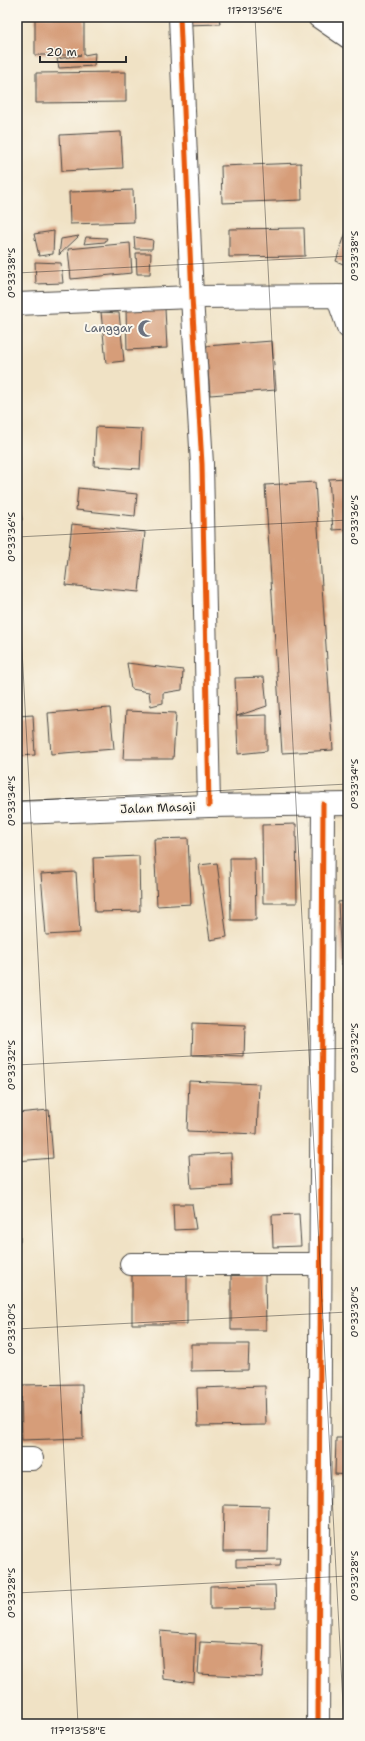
<svg xmlns="http://www.w3.org/2000/svg" width="365" height="1741" viewBox="0 0 365 1741" font-family="'Shantell Sans',sans-serif">
  <rect width="100%" height="100%" fill="#fbf7ec"/>
  <filter id="ink" filterUnits="userSpaceOnUse"><feTurbulence type="fractalNoise" baseFrequency=".025" numOctaves="2"/><feDisplacementMap in="SourceGraphic" scale="8" xChannelSelector="R" yChannelSelector="G"/><feConvolveMatrix kernelMatrix="1 2 1 2 8 2 1 2 1" color-interpolation-filters="sRGB"/></filter>
  <filter id="wash" filterUnits="userSpaceOnUse"><feTurbulence type="fractalNoise" baseFrequency=".012" numOctaves="4" result="noise"/><feDisplacementMap in="SourceGraphic" scale="16" xChannelSelector="R" yChannelSelector="G"/><feGaussianBlur stdDeviation="0.9" result="paint"/><feColorMatrix in="noise" values="0 0 0 0 0 0 0 0 0 0 0 0 0 0 0 0 0 1.4 0 .05"/><feComposite in="paint" operator="in"/></filter>
  <g filter="url(#wash)">
    <rect width="100%" height="100%" fill="#f0e2c5"/>
    <g id="blocks">
      <path fill="#d69d79" d="M35,17H84V55L95,53L94,66L59,68L57,59L81,55H35Z
        M186,17H219L220,24L186,25Z
        M126,72V102L36,103V73Z
        M121,132L123,168L62,171L60,135Z
        M301,163L302,200L222,203L221,166Z
        M133,190L134,222L70,224L69,192Z
        M348,227V266L336,261Z
        M304,228L305,256L229,257V229Z
        M54,231L53,254L39,256L34,234Z
        M79,236L59,255L61,239Z
        M86,237L107,238L105,242L84,244Z
        M134,237L153,240L152,249H135Z
        M130,243L132,273L71,279L68,249Z
        M136,253H151L150,274H137Z
        M35,262L61,263L63,283L36,284Z
        M126,309H165L167,348L127,350Z
        M101,312L119,313L124,361L106,363Z
        M272,341L276,390L210,395L206,346Z
        M18,368L20,398H17Z
        M96,427L142,429L140,469L94,466Z
        M348,478V529L333,530L329,479Z
        M315,482L333,750L282,753L265,485Z
        M17,483L22,520L17,521Z
        M78,488L137,494L135,516L76,510Z
        M72,524L145,532L139,592L65,585Z
        M127,663L183,670L182,690L163,693V703L151,706L149,692L131,689Z
        M264,677L267,706L237,716L267,715V751L238,754L235,678Z
        M110,708L114,749L51,754L48,713Z
        M126,711L176,713L173,759H123Z
        M33,715L35,755L17,756V716Z
        M296,824L297,903H263L262,825Z
        M188,838L191,904L157,906L154,839Z
        M17,853L21,854L18,882H17Z
        M139,856L140,911L95,912L93,858Z
        M230,858H255L256,920H231Z
        M217,863L227,937L210,940L199,865Z
        M76,872L80,933L46,935L41,874Z
        M348,901V964H341L338,902Z
        M193,1023L245,1025L244,1057L192,1055Z
        M189,1081L259,1084L257,1134L187,1131Z
        M348,1085V1118L347,1119L343,1086Z
        M49,1110L53,1158L17,1161V1113Z
        M231,1153L232,1186L191,1188L189,1155Z
        M173,1204H192L196,1229L174,1230Z
        M17,1207H20V1242H17Z
        M299,1214L301,1246L273,1247L272,1215Z
        M132,1274H187V1324H132Z
        M231,1275H265L266,1330H231Z
        M191,1344H249L248,1370L191,1371Z
        M82,1384L83,1438L22,1440L21,1385Z
        M265,1386L266,1425L198,1426L197,1388Z
        M336,1438H348V1475L335,1474Z
        M224,1505L269,1506L268,1552H223Z
        M281,1559L280,1566L236,1567V1560Z
        M275,1585L276,1608L210,1609V1586Z
        M160,1631L196,1634L194,1683L163,1679Z
        M200,1642L264,1645L262,1677L198,1674Z"/>
    </g>
  </g>
  <g filter="url(#ink)">
    <use href="#blocks" fill-opacity="0" stroke="#494642" stroke-width="1"/>
    <g fill="none" stroke-linecap="round" stroke-linejoin="round">
      <defs>
        <path id="minor" d="M180,17L192,297L202,464L209,806
          M319,17L348,37
          M337,296L348,327
          M17,304L192,297L348,296
          M17,813L209,806L348,804
          M131,1264H320
          M17,1459H32
          M318,1724L323,804"/>
      </defs>
      <use href="#minor" stroke="#494642" stroke-width="24"/>
      <use href="#minor" stroke="#fff" stroke-width="22"/>
      <defs>
        <path id="cycleway" d="M180,17L192,297L202,464L209,806
          M318,1724L323,804"/>
      </defs>
      <use href="#cycleway" stroke="#fbf7ec" stroke-width="8"/>
      <use href="#cycleway" stroke="#e8590c" stroke-width="5"/>
    </g>
  </g>
  <path fill="none" stroke="#2b2b2b" stroke-width="1" stroke-opacity="0.45" d="M255,17L344,1724M17,273L348,256M17,537L348,520M17,553L78,1724M17,801L348,784M17,1065L348,1048M17,1329L348,1312M17,1593L348,1576"/>
  <defs>
    <symbol id="mosque-bare" viewBox="-9 -9 18 18"><path d="M3.5-4.9A6 6 0 1 0 3.5 4.9A5 5 0 1 1 3.5-4.9Z" fill="#6b7280" stroke="#fbf7ec" stroke-width="2.5" paint-order="stroke"/></symbol>
  </defs>
  <g fill-rule="evenodd">
    <use href="#mosque-bare" x="134" y="316" width="25" height="25"/>
  </g>
  <g text-anchor="middle" dominant-baseline="central" stroke-width="4" stroke-linejoin="round" paint-order="stroke">
    <g font-size="12" fill="#5b616d" stroke="#fbf7ec" text-anchor="end">
      <text x="133" y="328">Langgar</text>
    </g>
    <g font-size="12" fill="#2b2b2b" stroke="#fbf7ec">
      <text transform="translate(158 808) rotate(-2)">Jalan Masaji</text>
    </g>
  </g>
  <rect width="365" height="1741" fill="none" stroke="#fbf7ec" stroke-width="44"/>
  <path d="M40 56v6h86v-6" fill="none" stroke="#2b2b2b" stroke-width="2"/>
  <text x="46" y="56" font-size="12" fill="#2b2b2b" stroke="#fbf7ec" stroke-width="3" paint-order="stroke">20 m</text>
  <rect x="22" y="22" width="321" height="1697" fill="none" stroke="#2b2b2b" stroke-width="1.5"/>
  <g font-size="10" text-anchor="middle" fill="#2b2b2b">
    <text x="255" y="14">117°13'56"E</text>
    <text transform="translate(354 256) rotate(-90)" y="4">0°33'38"S</text>
    <text transform="translate(11 273) rotate(-90)" y="4">0°33'38"S</text>
    <text transform="translate(354 520) rotate(-90)" y="4">0°33'36"S</text>
    <text transform="translate(11 537) rotate(-90)" y="4">0°33'36"S</text>
    <text transform="translate(354 784) rotate(-90)" y="4">0°33'34"S</text>
    <text transform="translate(11 801) rotate(-90)" y="4">0°33'34"S</text>
    <text transform="translate(354 1048) rotate(-90)" y="4">0°33'32"S</text>
    <text transform="translate(11 1065) rotate(-90)" y="4">0°33'32"S</text>
    <text transform="translate(354 1312) rotate(-90)" y="4">0°33'30"S</text>
    <text transform="translate(11 1329) rotate(-90)" y="4">0°33'30"S</text>
    <text transform="translate(354 1576) rotate(-90)" y="4">0°33'28"S</text>
    <text transform="translate(11 1593) rotate(-90)" y="4">0°33'28"S</text>
    <text x="78" y="1734">117°13'58"E</text>
  </g>
</svg>
